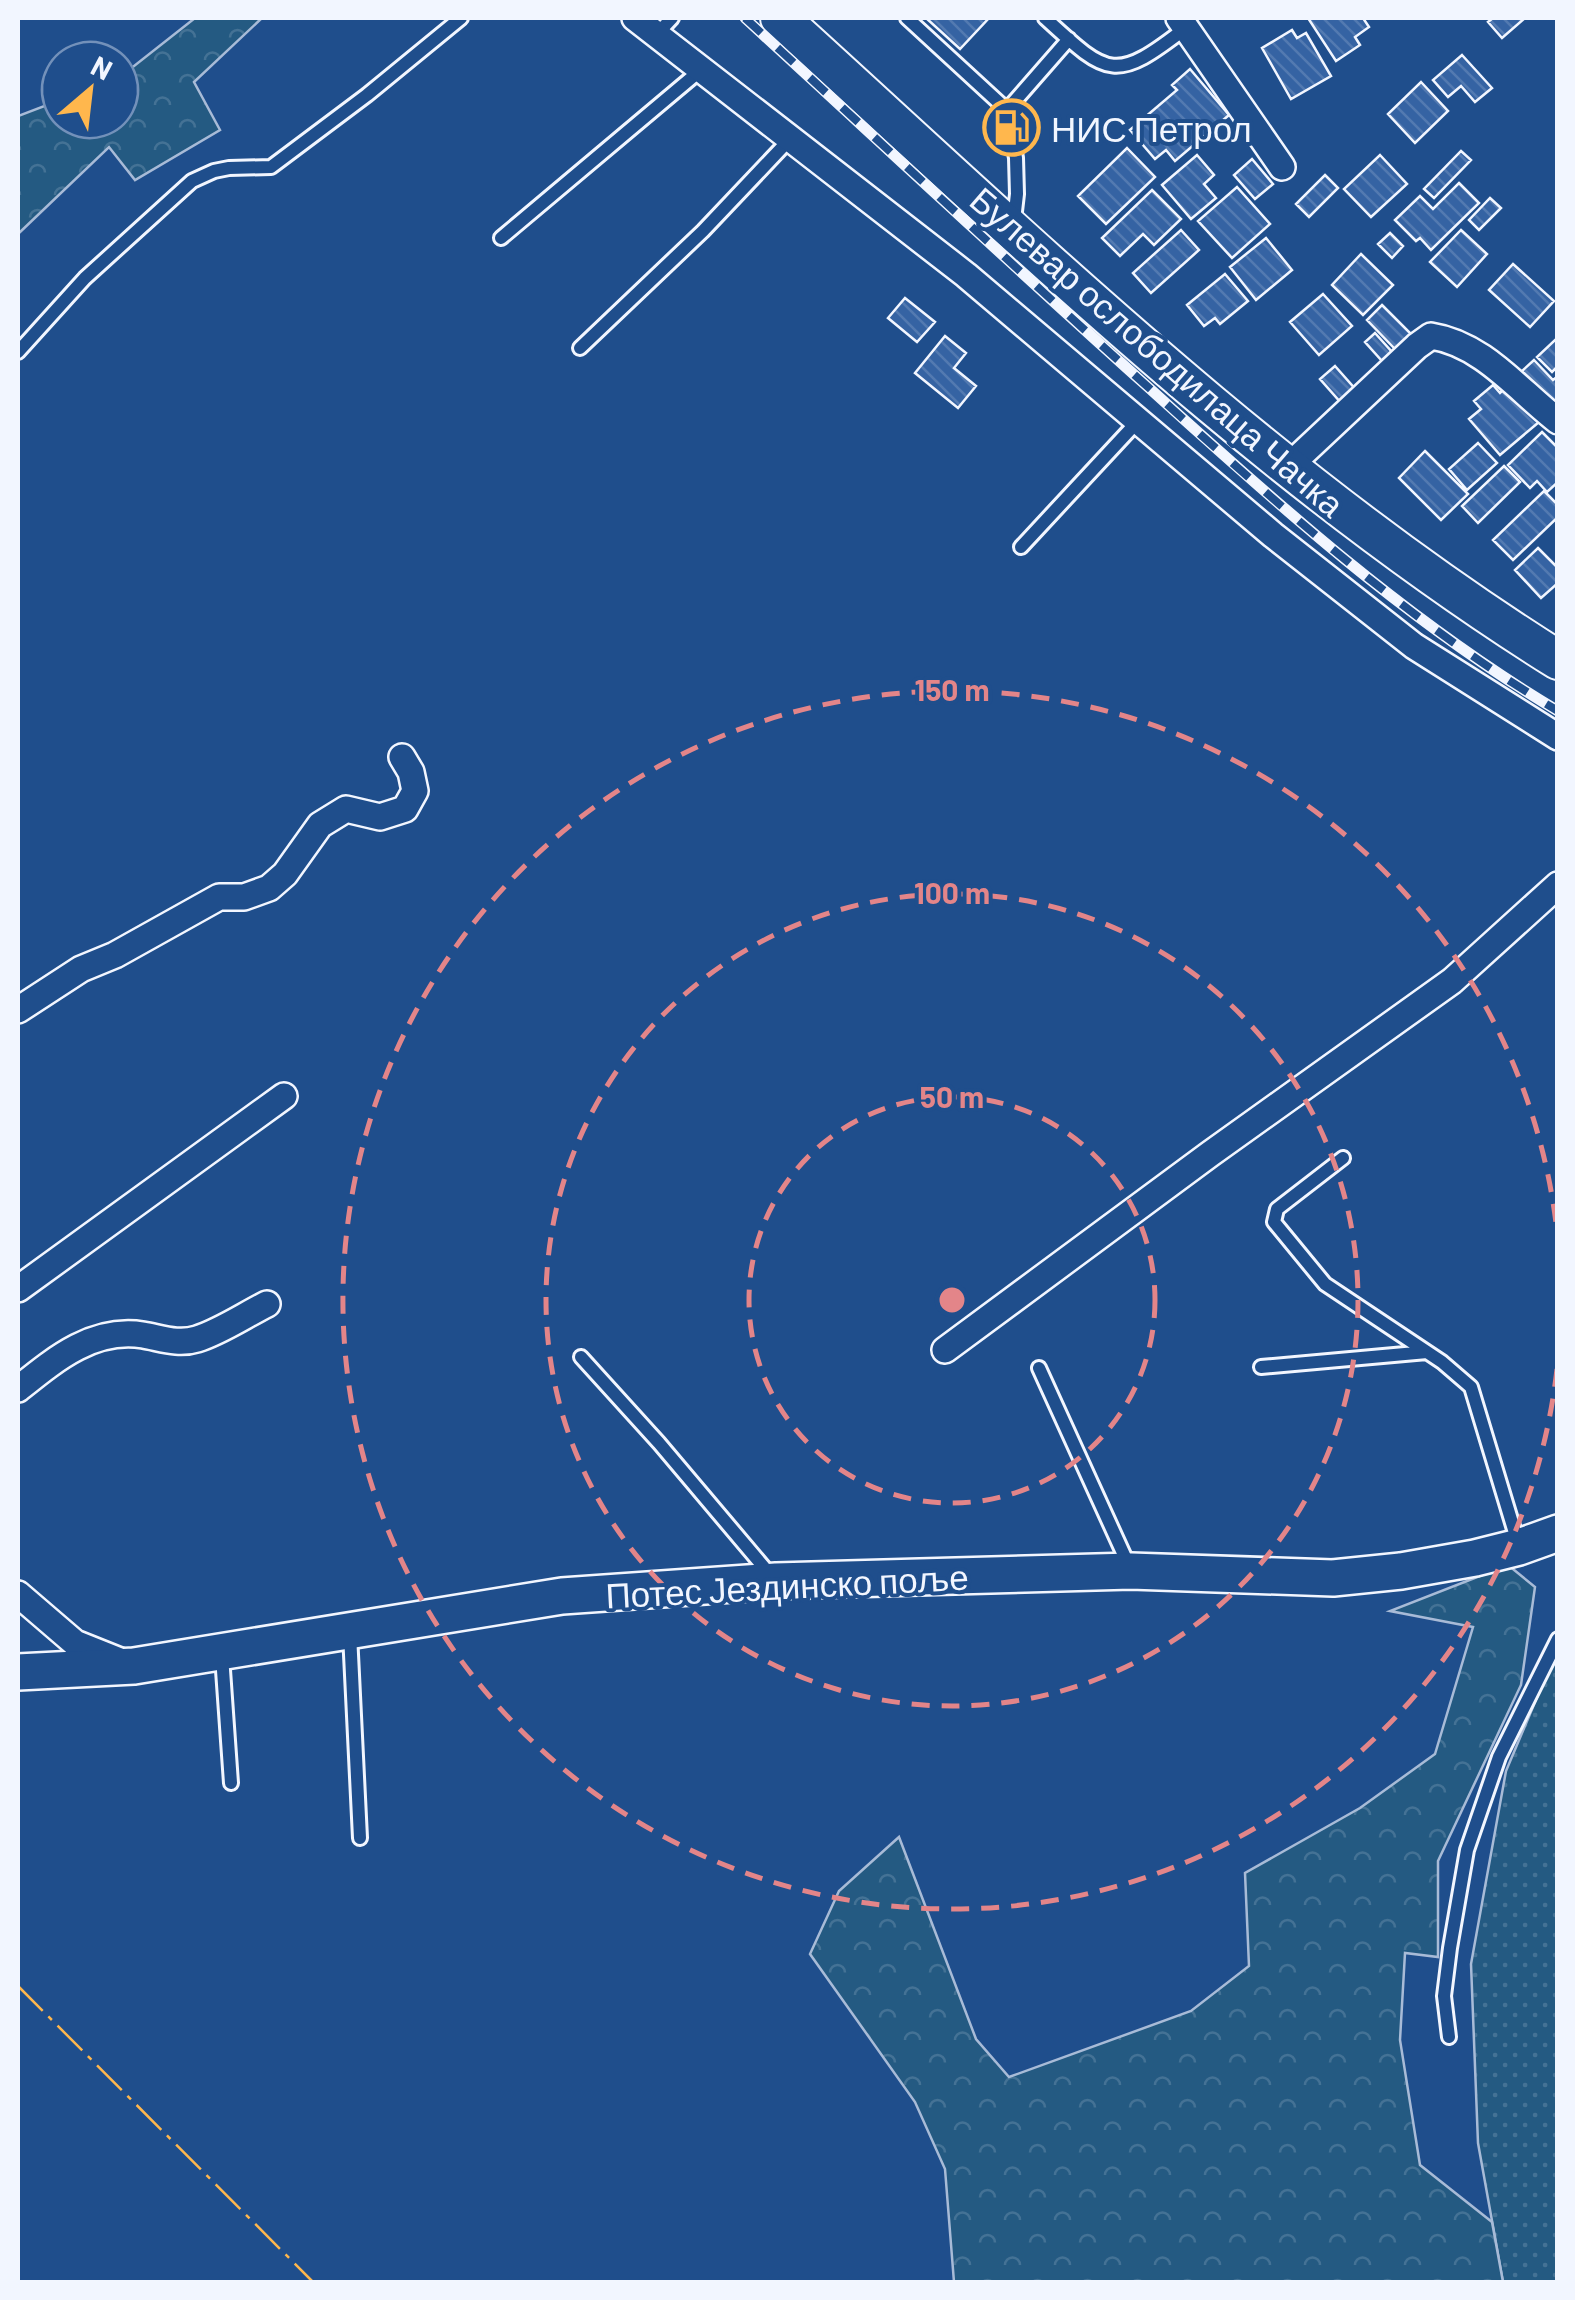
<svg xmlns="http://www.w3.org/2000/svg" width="1575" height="2300" viewBox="0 0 1575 2300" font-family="Barlow,sans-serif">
  <defs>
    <pattern id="grass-dots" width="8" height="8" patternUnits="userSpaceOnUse" patternTransform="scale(2.5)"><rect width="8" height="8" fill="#245a82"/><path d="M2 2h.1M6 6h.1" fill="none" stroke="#447295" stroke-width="1.8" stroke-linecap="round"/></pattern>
    <pattern id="forest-crowns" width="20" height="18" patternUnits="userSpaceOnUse" patternTransform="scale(2.5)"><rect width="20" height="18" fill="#245a82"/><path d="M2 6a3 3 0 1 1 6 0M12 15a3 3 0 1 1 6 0" fill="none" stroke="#447295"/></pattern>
    <pattern id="building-back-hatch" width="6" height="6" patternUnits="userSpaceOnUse" patternTransform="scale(2.5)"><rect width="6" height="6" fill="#3563a3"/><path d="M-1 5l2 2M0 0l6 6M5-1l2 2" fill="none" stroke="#537ab1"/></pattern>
  </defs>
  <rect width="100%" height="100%" fill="#1f4e8c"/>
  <path fill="url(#grass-dots)" stroke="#a8bbd7" stroke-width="2.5" d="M1557,1650V2282H1503L1478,2143L1471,1964L1506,1771Z"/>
  <path fill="url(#forest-crowns)" stroke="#a8bbd7" stroke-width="2.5" d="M195,18H262L194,82L220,130L135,180L109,147L18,234V116L60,100V120H120V77Z
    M1508,1565L1535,1587L1521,1685L1438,1861V1957L1405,1953L1400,2040L1420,2165L1492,2222L1503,2282H954L945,2169L915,2102L810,1954L839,1891L899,1837L976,2039L1009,2077L1191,2011L1249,1966L1245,1873L1360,1808L1435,1754L1473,1627L1390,1611Z"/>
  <path fill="url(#building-back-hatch)" stroke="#f2f6ff" stroke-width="2.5" d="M926,18H989L960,49Z
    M1308,18H1363L1369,27L1355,37L1360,45L1336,61Z
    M1493,18H1525L1502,38L1488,22Z
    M1292,30L1297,38L1306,33L1331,76L1291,99L1262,48Z
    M1462,55L1492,88L1475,102L1461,86L1448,97L1433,80Z
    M1190,69L1229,115L1175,161L1166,150L1155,159L1130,130L1177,90L1172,85Z
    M1421,82L1448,111L1415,143L1388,114Z
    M1127,148L1155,177L1106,224L1078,196Z
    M1461,151L1471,160L1434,198L1424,189Z
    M1197,155L1214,175L1204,184L1216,198L1191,219L1162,185Z
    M1380,155L1407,184L1371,217L1344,189Z
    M1252,159L1273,184L1255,199L1234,175Z
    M1325,175L1338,188L1309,217L1296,204Z
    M1459,183L1479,203L1431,250L1420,238L1416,241L1395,220L1420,196L1433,209Z
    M1237,187L1270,224L1232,258L1198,221Z
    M1152,190L1181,219L1154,245L1143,234L1120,256L1102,238Z
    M1490,198L1501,208L1479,230L1469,220Z
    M1181,230L1199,250L1151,293L1133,273Z
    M1461,230L1487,254L1457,287L1430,262Z
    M1390,233L1403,246L1392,258L1378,244Z
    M1266,238L1292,270L1256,300L1230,267Z
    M1361,254L1393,285L1363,315L1332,285Z
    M1513,264L1554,301L1530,327L1489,290Z
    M1225,274L1248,301L1220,324L1215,318L1204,326L1187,305Z
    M1323,294L1352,326L1319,355L1290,322Z
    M905,298L935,322L917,342L888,318Z
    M1382,305L1412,335L1396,350L1367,320Z
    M1375,333L1392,352L1382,361L1365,342Z
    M945,336L966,353L954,368L976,386L958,408L915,373Z
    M1555,340L1558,342V366L1552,372L1537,357Z
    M1534,360L1553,380L1558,376V408L1522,371Z
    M1335,366L1357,391L1342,404L1320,379Z
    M1493,385L1500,393L1508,385L1539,422L1500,455L1469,419L1481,409L1474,401Z
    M1542,432L1558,448V482L1547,492L1537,481L1530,488L1508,465Z
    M1478,443L1497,463L1467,490L1449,469Z
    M1425,451L1468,494L1441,520L1399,478Z
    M1504,466L1520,482L1478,523L1462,506Z
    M1544,491L1558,505V517L1513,560L1493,540Z
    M1538,548L1558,568V583L1541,598L1515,570Z"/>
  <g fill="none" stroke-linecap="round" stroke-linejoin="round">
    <defs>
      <path id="lane" d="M907,18L1007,110L1016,158L1017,194L1014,220
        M1045,18C1109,77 1115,83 1187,27
        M657,34L672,18
        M1007,110L1069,39
        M501,238L702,69
        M580,348L703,231L791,138
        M18,352L85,278L192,181L214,171L229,168L271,167L367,95L461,18
        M1021,547L1139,420
        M1343,1158L1277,1209L1274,1222L1325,1284L1442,1362L1471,1387L1519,1546
        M581,1357L659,1443L773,1578
        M1261,1367L1427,1352
        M1039,1368L1129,1566
        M350,1634L360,1838
        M222,1656L231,1783
        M1449,2037L1444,1996L1450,1948L1467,1850L1499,1757L1558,1639"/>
      <path id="street" d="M635,18L966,275L1273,535L1414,646L1558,737
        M1179,18L1282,167
        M1288,467L1417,346L1431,336C1483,344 1518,390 1558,421
        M18,1010L81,969L115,955L219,897H244L269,888L285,874L320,825L346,809L380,817L405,809L415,791L411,772L402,757
        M18,1289L284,1096
        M945,1350L1210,1154L1452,981L1558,885
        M18,1389C54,1360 93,1327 143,1335C161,1338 178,1345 197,1339C220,1332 245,1315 267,1304
        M18,1594L75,1643L125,1663"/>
      <path id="secondary" d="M18,1672L134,1666L562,1596L776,1581L1131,1571L1333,1578L1401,1571L1475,1558L1519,1547L1558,1533"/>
      <path id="primary" d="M780,18C1028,243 1272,481 1558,660"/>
    </defs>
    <use href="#lane" stroke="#f2f6ff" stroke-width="18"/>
    <use href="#street" stroke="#f2f6ff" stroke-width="30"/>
    <use href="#secondary" stroke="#f2f6ff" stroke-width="40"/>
    <use href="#primary" stroke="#f2f6ff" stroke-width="42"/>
    <use href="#lane" stroke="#1f4e8c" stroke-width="12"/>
    <use href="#street" stroke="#1f4e8c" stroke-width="25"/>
    <use href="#secondary" stroke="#1f4e8c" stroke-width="35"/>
    <use href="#primary" stroke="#1f4e8c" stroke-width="38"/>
    <defs>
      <path id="rail" d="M745,18C879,141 1012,265 1148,387C1277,504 1407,621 1558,711"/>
    </defs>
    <use href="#rail" stroke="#f2f6ff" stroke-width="11"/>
    <use href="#rail" stroke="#1f4e8c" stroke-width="8" stroke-dasharray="22" stroke-linecap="butt"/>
    <path stroke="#ffb74d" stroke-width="2.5" stroke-dasharray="35 8 5 8" stroke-linecap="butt" d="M18,1986L313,2282"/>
  </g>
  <g fill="none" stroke="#e38589" stroke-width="5" stroke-dasharray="18 12">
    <circle cx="952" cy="1300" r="203"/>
    <circle cx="952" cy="1300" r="406"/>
    <path d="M1557 1369A609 609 0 1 1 1557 1231"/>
  </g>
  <defs>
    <symbol id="fuel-ring" viewBox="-11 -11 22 22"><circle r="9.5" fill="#1f4e8c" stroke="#ffb74d" stroke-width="1.5"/><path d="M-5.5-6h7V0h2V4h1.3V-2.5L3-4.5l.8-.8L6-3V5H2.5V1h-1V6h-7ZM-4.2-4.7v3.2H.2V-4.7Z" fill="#ffb74d"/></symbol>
  </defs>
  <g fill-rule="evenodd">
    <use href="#fuel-ring" x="980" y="96" width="63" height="63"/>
  </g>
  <g text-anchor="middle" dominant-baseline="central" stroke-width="8" stroke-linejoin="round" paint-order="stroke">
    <g font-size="35" fill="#f2f6ff" stroke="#1f4e8c" text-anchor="start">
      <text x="1051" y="128">НИС Петрол</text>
    </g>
    <g font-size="35" fill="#f2f6ff" stroke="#1f4e8c">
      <text transform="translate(1158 351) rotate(41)">Булевар ослободилаца Чачка</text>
      <text transform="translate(787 1585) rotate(-3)">Потес Јездинско поље</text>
    </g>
  </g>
  <circle cx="952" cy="1300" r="15" fill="#e38589" stroke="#1f4e8c" stroke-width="5"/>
  <g font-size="30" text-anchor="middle" font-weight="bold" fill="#e38589" stroke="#1f4e8c" stroke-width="8" stroke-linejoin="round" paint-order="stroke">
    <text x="952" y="701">150 m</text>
    <text x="952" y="904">100 m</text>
    <text x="952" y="1108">50 m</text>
  </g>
  <rect width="1575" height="2300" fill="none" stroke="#f2f6ff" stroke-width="40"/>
  <g transform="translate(90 90) rotate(28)"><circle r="48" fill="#1f4e8c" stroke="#7391ba" stroke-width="2.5"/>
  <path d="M0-8L18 38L0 25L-18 38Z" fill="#ffb74d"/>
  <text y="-15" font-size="28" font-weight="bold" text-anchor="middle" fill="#f2f6ff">N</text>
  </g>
</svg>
